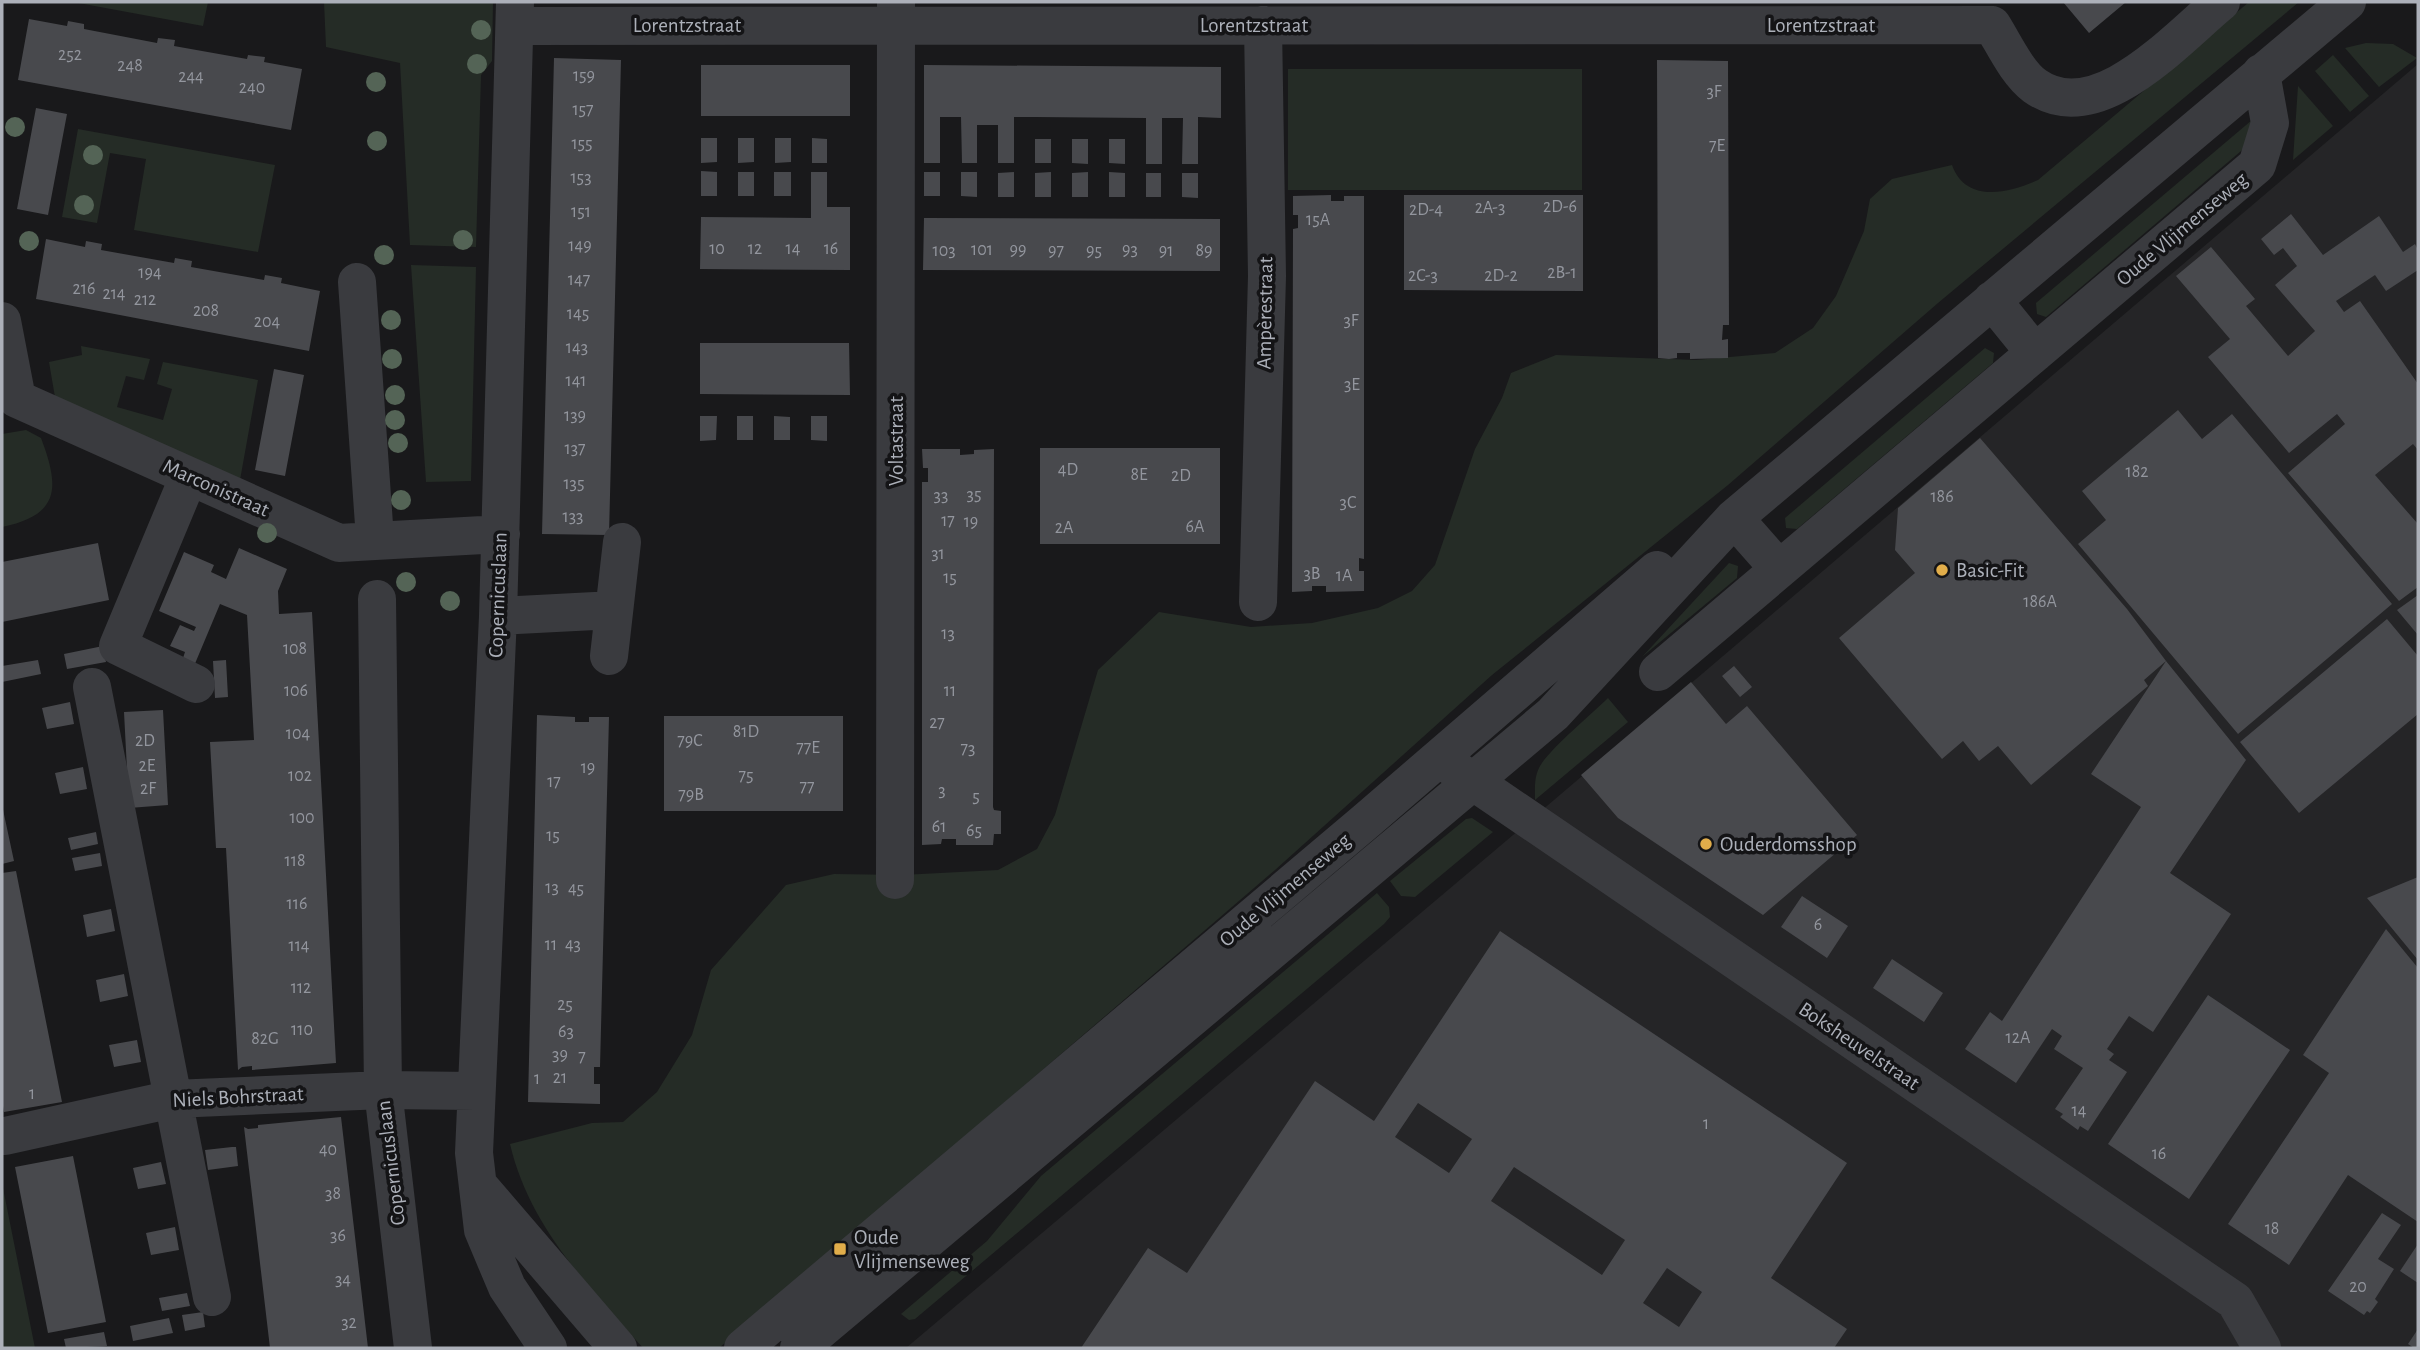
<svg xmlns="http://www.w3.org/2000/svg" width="2420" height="1350" viewBox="0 0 2420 1350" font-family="'Alegreya Sans',sans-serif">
  <rect width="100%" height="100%" fill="#19191b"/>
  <path fill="#252527" d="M2418,64V1348H906L1493,852Z"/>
  <path fill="#252c26" d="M73,2H208L203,26Z
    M324,2H493L492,61L481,75L476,247L410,245L400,63L326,47Z
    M2249,2H2299L1938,303L1728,485L1492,675L1275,870L719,1348H643C589,1287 529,1226 510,1144L592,1123L623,1122L657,1092L692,1035L711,970L786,885L834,874L902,875L998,870L1037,849L1055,815L1098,670L1159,612L1251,627L1312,623L1378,608L1412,591L1435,565L1475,449L1502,398L1511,373L1556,355L1696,360L1775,353L1813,328L1836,296L1864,231L1870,199L1892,179L1952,165C1966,204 2009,193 2038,180Z
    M2366,43L2393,44L2417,58L2379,87L2345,48Z
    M2333,55L2369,96L2350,112L2315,71Z
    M1288,69H1582V190H1288Z
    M2298,86L2333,126L2293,160Z
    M2252,120L2261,134L2046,317L2037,314L2036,303Z
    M78,129L275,165L258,252L134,230L146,159L110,153L97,223L62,217Z
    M411,265L476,267L471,481L426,482Z
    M81,346L150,359L144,380L126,376L117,407L163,420L172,389L157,384L163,362L258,380L240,480L56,403L49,362L82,355Z
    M1985,348L1994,353L1993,363L1797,529L1786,528L1785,518Z
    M26,430L41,438C60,488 60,515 2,527V434Z
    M1729,563L1738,566L1737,578L1642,657Z
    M1608,698L1628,722L1535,800C1535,789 1534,778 1539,768C1546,752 1592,714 1608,698Z
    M1472,818L1493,832L1415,897L1401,896L1390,881L1466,819Z
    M1377,893L1389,907L1390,917L1384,924L915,1319L909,1320L901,1314L987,1241L1041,1176Z
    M2,1183L35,1348H2Z"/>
  <path fill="#48494d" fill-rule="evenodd" d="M2063,2H2126L2089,33Z
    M29,19L67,26L68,21L84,24V29L157,43L158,38L175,40L174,46L247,59L248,55L265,57L264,62L302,69L291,130L18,80Z
    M554,58L621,60L609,535L542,534Z
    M1657,60L1728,61L1729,325H1723L1722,340L1728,339V358L1690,359V353H1677V358L1669,359L1658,358Z
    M701,65H850V116H701Z
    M924,65L1221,67V118L1198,117V164H1182L1183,118H1162V164H1146V118L1035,117H1014V163H998V125H977V163H962L961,117H940V163H924Z
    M36,108L67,114L48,215L17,209Z
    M701,138H717V162L701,163Z
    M738,138H754V162L738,163Z
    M775,138H791V162L775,163Z
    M812,138L827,139V163H812Z
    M1035,139H1051V163H1035Z
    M1072,139H1088V164L1072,163Z
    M1109,139H1125V164L1109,163Z
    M701,171L717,172V196H701Z
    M738,172H754V196H738Z
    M774,172H791V196H774Z
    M811,172H827V207H850V270L700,269L701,217L811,218Z
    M924,172H940V196H924Z
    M961,172H977V197L961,196Z
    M1014,172V197H998V173Z
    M1051,172V197H1035V173Z
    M1088,172V197H1072V173Z
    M1109,172L1125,173V197H1109Z
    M1146,173H1161V197H1146Z
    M1182,173H1198V198L1182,197Z
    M1331,195V201H1344V196H1364V559L1359,558V571H1364V591L1326,592V586H1312V591L1292,592L1293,229L1298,228V215H1293V196Z
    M1404,195H1583V291L1404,290Z
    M2291,214L2323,255L2379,216L2403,252L2415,244L2418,250V270L2386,291L2375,275L2336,301L2344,312L2360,301L2418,384V450L2413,444L2375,475L2418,524V587L2399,601L2288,473L2345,424L2337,414L2289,453L2208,357L2230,339L2176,276L2211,247L2255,299L2246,306L2288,356L2315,331L2275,285L2297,266L2283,248L2274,255L2261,239Z
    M924,218L1220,219V271L923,270Z
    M46,239L85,247L86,241L102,244L101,250L174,263L175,258L192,261L191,267L264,280L265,275L282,278L281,283L320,291L309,351L36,299Z
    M700,343H849L850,395L700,394Z
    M274,369L304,375L285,476L255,470Z
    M2178,410L2202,439L2232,414L2392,604L2238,734L2078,544L2106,520L2082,491Z
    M700,416H717L716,440L700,441Z
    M737,416H753V440H737Z
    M774,416L790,417V440H774Z
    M811,416H827V441L811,440Z
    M1980,438L2127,609L2166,661L2144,680L2148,686L2031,785L1998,746L1979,761L1963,741L1942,759L1839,638L1915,573L1895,550L1898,508Z
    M1040,448H1220V544H1040Z
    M922,449H960V455L974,454V450L994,449L993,807L994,810L1001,811V834H994L993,845H956V839H942L941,844L922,845V482H928V468H923Z
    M98,543L109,600L2,622V562Z
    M239,548L287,569L278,591L279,614L312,612L336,1063L252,1070V1066L242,1067L238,1070L226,848H216L210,742L254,740L247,615L220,604L194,666L182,661L185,652L170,646L180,625L194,631L196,627L159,611L184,552L214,565L211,572L226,579Z
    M2418,595V635L2397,610Z
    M2387,619L2418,656V714L2299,813L2240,742Z
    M103,646L106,662L67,669L64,654Z
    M38,660L41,674L2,682V666Z
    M226,660L228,697L215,698L213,661Z
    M2166,661L2246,760L2170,873L2231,914L2153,1032L2129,1016L2107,1049L2114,1054L2109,1060L2127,1072L2088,1131L2080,1126L2078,1130L2060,1117L2063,1114L2055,1109L2083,1068L2054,1049L2062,1036L2052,1029L2016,1083L1965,1049L1990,1012L2002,1021L2141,807L2091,774Z
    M1734,666L1752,687L1740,697L1722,676Z
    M1691,682L1726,724L1747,706L1857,835L1763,915L1618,818L1581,775Z
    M70,702L74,724L47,729L42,708Z
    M163,710L168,805L129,808L124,712Z
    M537,715L575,717V722H589V717H609L600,1067H594V1084H600V1104L528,1102Z
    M664,716H843V811H664Z
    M83,767L87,789L60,794L55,773Z
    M2,805L14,861L2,864Z
    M96,832L98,844L71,850L68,838Z
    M100,853L102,866L75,871L72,858Z
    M16,871L62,1102L4,1112L2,1100V873Z
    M2418,877V960L2367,898Z
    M1802,896L1848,926L1827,958L1781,927Z
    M111,909L115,931L87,937L83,915Z
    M2386,929L2418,968V1222L2348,1175L2289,1265L2228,1224L2329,1073L2303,1055Z
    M1500,931L1847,1163L1771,1278L1847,1329L1834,1348H1081L1148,1248L1187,1273L1315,1081L1374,1121ZM1418,1103L1472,1139L1449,1173L1395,1137ZM1514,1167L1625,1240L1602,1275L1491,1201ZM1667,1268L1702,1292L1679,1327L1643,1303Z
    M1892,959L1943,993L1924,1022L1873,988Z
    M124,974L128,996L100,1002L96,980Z
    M2208,995L2290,1050L2189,1199L2108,1144Z
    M137,1040L141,1062L114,1067L109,1045Z
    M341,1117L368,1348H270L244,1127L248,1129L258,1128V1125Z
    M232,1147H236L238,1166L208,1170L205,1150Z
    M73,1156L106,1322L48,1333L15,1167Z
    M161,1162L166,1184L138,1189L133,1168Z
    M2382,1213L2401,1225L2378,1259L2394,1269L2375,1299L2378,1302L2370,1313L2367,1311L2364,1315L2328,1291Z
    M175,1227L179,1250L151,1255L146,1233Z
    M2418,1244V1283L2400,1271Z
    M187,1293L190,1306L162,1311L159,1298Z
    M203,1312L205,1327L185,1331L182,1315Z
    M169,1318L173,1333L133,1341L130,1326Z
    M2418,1329V1348H2414L2408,1344Z
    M104,1332L107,1346L66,1348L64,1339Z"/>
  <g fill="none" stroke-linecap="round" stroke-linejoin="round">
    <path stroke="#3a3b3f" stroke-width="38" d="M515,2L498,616L474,1153L483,1230L507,1287L548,1348
      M1992,25C2004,44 2017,73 2035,86C2097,130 2177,38 2221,2
      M516,26L1992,25
      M357,282L375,539
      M1992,300L2035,353
      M2,321L17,399L339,543L501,534
      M189,476L118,646L196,684
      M1734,518L1779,569
      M377,599L383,1090L413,1348
      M1258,602L1267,276L1263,25
      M498,616L614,610
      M609,656L622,542
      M1658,672L2257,165L2270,123L2261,73
      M92,687L212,1297
      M1452,767L2235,1301L2262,1348
      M895,880L896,2
      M5,1136L173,1099L383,1090L475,1091
      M480,1187L618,1348
      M743,1348L1366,821L1657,570
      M799,1348L1553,714L1734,518L2347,2"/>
  </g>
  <g fill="#546456">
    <circle cx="481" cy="30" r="10"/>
    <circle cx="477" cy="64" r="10"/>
    <circle cx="376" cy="82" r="10"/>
    <circle cx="15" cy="127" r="10"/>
    <circle cx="377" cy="141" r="10"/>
    <circle cx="93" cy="155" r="10"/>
    <circle cx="84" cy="205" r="10"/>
    <circle cx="463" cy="240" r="10"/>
    <circle cx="29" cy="241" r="10"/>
    <circle cx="384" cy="255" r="10"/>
    <circle cx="391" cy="320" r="10"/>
    <circle cx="392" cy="359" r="10"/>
    <circle cx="395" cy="395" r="10"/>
    <circle cx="395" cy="420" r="10"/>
    <circle cx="398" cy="443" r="10"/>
    <circle cx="401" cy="500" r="10"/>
    <circle cx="267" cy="533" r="10"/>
    <circle cx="406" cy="582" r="10"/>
    <circle cx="450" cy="601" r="10"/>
  </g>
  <g fill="#e1ad4a" stroke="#141416" stroke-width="2.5">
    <circle cx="1942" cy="570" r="7"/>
    <circle cx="1706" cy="844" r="7"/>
    <rect x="833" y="1242" width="14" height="14" rx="3.5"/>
  </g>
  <g text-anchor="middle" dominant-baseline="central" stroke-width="7" stroke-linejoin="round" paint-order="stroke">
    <g font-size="18" fill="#93969e">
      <text x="70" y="55">252</text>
      <text x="130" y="66">248</text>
      <text x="584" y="76">159</text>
      <text x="191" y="77">244</text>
      <text x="252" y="88">240</text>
      <text x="1714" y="92">3F</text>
      <text x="583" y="110">157</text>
      <text x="582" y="144">155</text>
      <text x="1717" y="146">7E</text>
      <text x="581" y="178">153</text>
      <text x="1560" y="207">2D-6</text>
      <text x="1490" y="208">2A-3</text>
      <text x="1426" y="210">2D-4</text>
      <text x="581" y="212">151</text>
      <text x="1318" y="220">15A</text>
      <text x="580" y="246">149</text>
      <text x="717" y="249">10</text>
      <text x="755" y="249">12</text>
      <text x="793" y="249">14</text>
      <text x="831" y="249">16</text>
      <text x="982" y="250">101</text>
      <text x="1018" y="250">99</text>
      <text x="1130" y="250">93</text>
      <text x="944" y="251">103</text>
      <text x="1056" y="251">97</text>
      <text x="1094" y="251">95</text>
      <text x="1166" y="251">91</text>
      <text x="1204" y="251">89</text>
      <text x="150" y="273">194</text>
      <text x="1562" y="273">2B-1</text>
      <text x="1423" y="276">2C-3</text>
      <text x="1501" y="276">2D-2</text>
      <text x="579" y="280">147</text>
      <text x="84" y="289">216</text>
      <text x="114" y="294">214</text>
      <text x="145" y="300">212</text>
      <text x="206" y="311">208</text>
      <text x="578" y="314">145</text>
      <text x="1351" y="321">3F</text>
      <text x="267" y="322">204</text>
      <text x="577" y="348">143</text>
      <text x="576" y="381">141</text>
      <text x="1352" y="385">3E</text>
      <text x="575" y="416">139</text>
      <text x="575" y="449">137</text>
      <text x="1068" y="470">4D</text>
      <text x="2137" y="472">182</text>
      <text x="1139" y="475">8E</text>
      <text x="1181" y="476">2D</text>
      <text x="574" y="484">135</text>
      <text x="974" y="495">35</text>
      <text x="941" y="496">33</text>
      <text x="1942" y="497">186</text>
      <text x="1348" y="503">3C</text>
      <text x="573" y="517">133</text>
      <text x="948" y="521">17</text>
      <text x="971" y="522">19</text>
      <text x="1195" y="527">6A</text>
      <text x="1064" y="528">2A</text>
      <text x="938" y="554">31</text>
      <text x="1312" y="574">3B</text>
      <text x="1344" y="576">1A</text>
      <text x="950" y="578">15</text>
      <text x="2040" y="602">186A</text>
      <text x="948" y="634">13</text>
      <text x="295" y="649">108</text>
      <text x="296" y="691">106</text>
      <text x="950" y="691">11</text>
      <text x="937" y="723">27</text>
      <text x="746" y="732">81D</text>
      <text x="298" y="734">104</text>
      <text x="145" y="741">2D</text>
      <text x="690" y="741">79C</text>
      <text x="808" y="748">77E</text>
      <text x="968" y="749">73</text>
      <text x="147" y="766">2E</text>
      <text x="588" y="768">19</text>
      <text x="300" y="776">102</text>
      <text x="746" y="776">75</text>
      <text x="554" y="782">17</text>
      <text x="807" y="787">77</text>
      <text x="148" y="789">2F</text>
      <text x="942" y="791">3</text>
      <text x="691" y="795">79B</text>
      <text x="976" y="797">5</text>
      <text x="302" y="818">100</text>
      <text x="939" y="827">61</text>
      <text x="974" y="831">65</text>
      <text x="553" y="836">15</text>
      <text x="295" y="861">118</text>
      <text x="552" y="888">13</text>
      <text x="576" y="889">45</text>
      <text x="297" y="904">116</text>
      <text x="1818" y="925">6</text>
      <text x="551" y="945">11</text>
      <text x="573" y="945">43</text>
      <text x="299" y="946">114</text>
      <text x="301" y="988">112</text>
      <text x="565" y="1005">25</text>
      <text x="302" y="1030">110</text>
      <text x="566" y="1032">63</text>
      <text x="2018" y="1038">12A</text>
      <text x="265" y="1039">82G</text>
      <text x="560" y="1055">39</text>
      <text x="582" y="1057">7</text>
      <text x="560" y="1078">21</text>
      <text x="537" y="1079">1</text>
      <text x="32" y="1094">1</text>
      <text x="2079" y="1111">14</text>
      <text x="1706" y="1124">1</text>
      <text x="328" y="1150">40</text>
      <text x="2159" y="1154">16</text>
      <text x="333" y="1194">38</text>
      <text x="2272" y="1229">18</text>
      <text x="338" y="1236">36</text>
      <text x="343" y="1280">34</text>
      <text x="2358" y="1287">20</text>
      <text x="349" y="1323">32</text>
    </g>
    <g font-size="21" fill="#acb0b9" stroke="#141416">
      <text x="687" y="25">Lorentzstraat</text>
      <text x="1254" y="25">Lorentzstraat</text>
      <text x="1821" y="25">Lorentzstraat</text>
      <text transform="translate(2182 229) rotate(-40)">Oude Vlijmenseweg</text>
      <text transform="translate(1265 313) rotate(-89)">Ampèrestraat</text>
      <text transform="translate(896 441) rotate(-90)">Voltastraat</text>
      <text transform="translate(216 488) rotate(24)">Marconistraat</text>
      <text transform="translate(498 595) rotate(-88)">Copernicuslaan</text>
      <text transform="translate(1285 890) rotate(-40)">Oude Vlijmenseweg</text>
      <text transform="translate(1859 1046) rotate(34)">Boksheuvelstraat</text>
      <text transform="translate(238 1097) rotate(-3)">Niels Bohrstraat</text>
      <text transform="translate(391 1163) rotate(-97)">Copernicuslaan</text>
    </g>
    <g font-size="21" fill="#acb0b9" stroke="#141416" text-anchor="start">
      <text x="1956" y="570">Basic-Fit</text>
      <text x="1720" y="844">Ouderdomsshop</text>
      <text x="854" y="1237">Oude<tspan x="854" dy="24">Vlijmenseweg</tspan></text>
    </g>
  </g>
  <rect width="2420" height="1350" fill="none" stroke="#acb0b9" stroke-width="7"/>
</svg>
